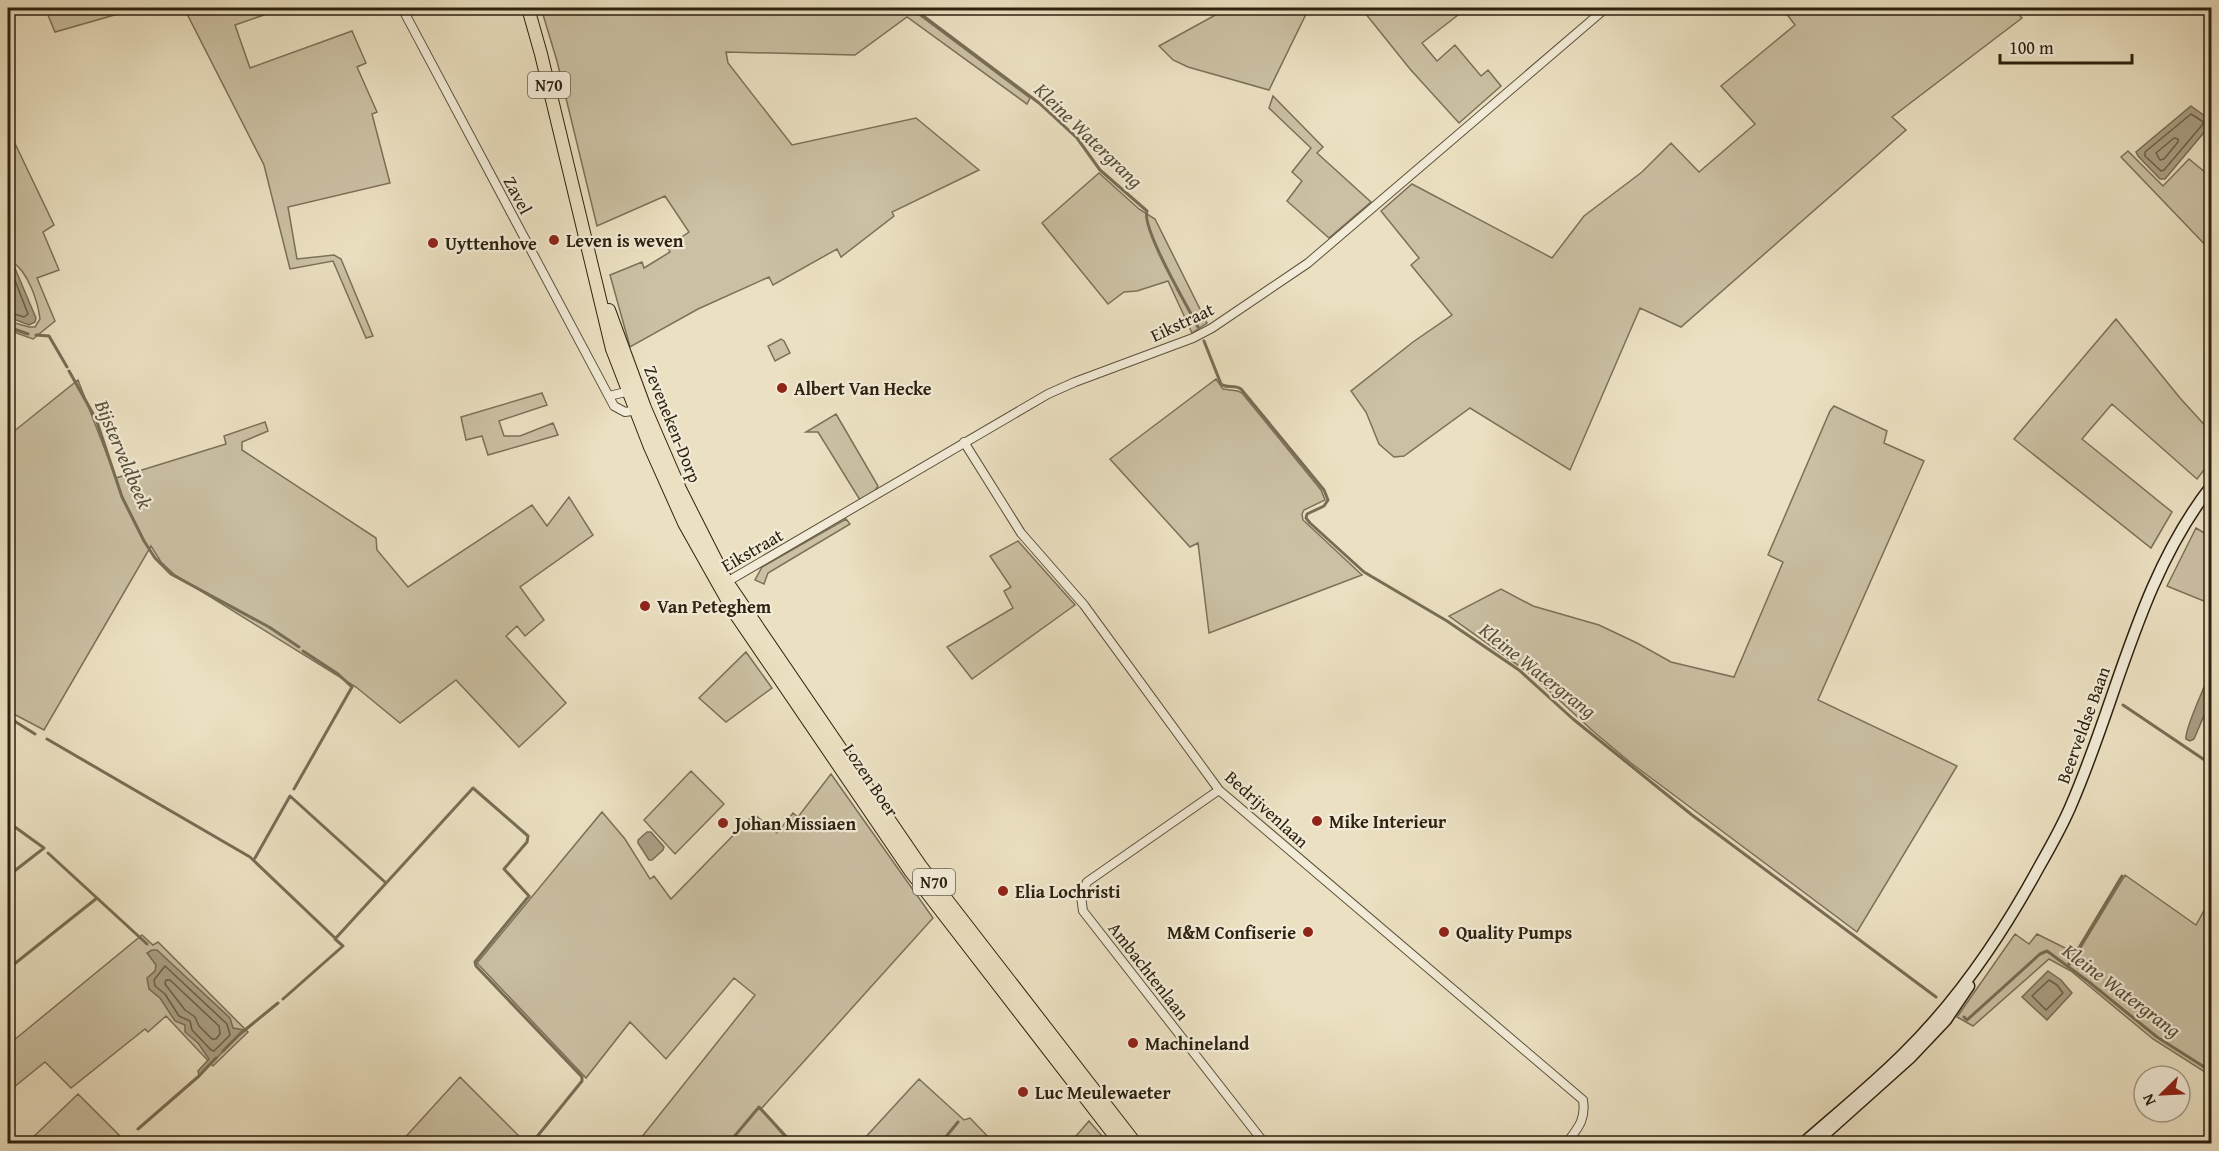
<svg xmlns="http://www.w3.org/2000/svg" width="2219" height="1151" viewBox="0 0 2219 1151" font-family="'Gentium Book Plus',serif">
  <rect width="100%" height="100%" fill="#ebe0c1"/>
  <filter id="stains"><feTurbulence type="fractalNoise" baseFrequency=".00333" numOctaves="4"/><feColorMatrix values="0 0 0 0 .2 0 0 0 0 .09 0 0 0 0 .02 0 0 0 .5 -.17"/></filter>
  <radialGradient id="worn" r=".72"><stop offset=".6" stop-color="#630" stop-opacity="0"/><stop offset="1" stop-color="#630" stop-opacity=".3"/></radialGradient>
  <path fill="#cbc0a3" stroke="#7c7059" stroke-width="1.5" d="M45,8H131L132,10L55,32Z
    M184,8H284L235,25L250,68L352,31L366,63L357,67L377,112L372,114L390,183L288,207L297,259L334,255L341,259L373,336L366,338L333,261L290,269L264,165Z
    M541,8H910L1030,98L1027,104L907,17L855,55L726,52L728,63L792,145L916,118L979,170L892,212L894,216L841,257L837,249L773,285L769,277L698,309L630,347L610,275L642,262L644,268L670,252L667,247L689,232L665,196L597,226L557,61Z
    M1228,8H1309L1269,90L1188,67L1173,60L1159,46Z
    M1361,8H1467L1422,43L1437,61L1455,45L1481,76L1488,70L1501,86L1459,123L1410,69Z
    M1782,8H2012L2022,18L1892,117L1906,130L1681,327L1640,308L1570,470L1470,408L1404,456L1394,457L1379,444L1366,412L1351,391L1413,342L1452,315L1411,265L1419,258L1381,211L1412,184L1552,258L1584,216L1642,172L1671,143L1699,172L1755,124L1721,86L1795,25Z
    M1273,96L1323,147L1317,153L1371,202L1329,238L1287,201L1302,181L1292,172L1311,148L1269,108Z
    M8,129L54,225L43,232L59,270L37,278L55,321L33,339L8,330V321L29,327H35L40,319C38,302 28,271 12,262L8,265Z
    M2128,151L2163,186L2189,159L2211,177V228L2205,236L2211,243V251L2121,157Z
    M1099,173L1139,209L1155,219L1207,323L1192,333L1168,281L1137,291L1124,292L1108,304L1042,223Z
    M2116,319L2180,398L2211,432V461L2197,479L2112,404L2082,439L2172,512L2151,548L2014,439Z
    M781,339L784,341L790,353L775,361L768,346Z
    M1216,379L1223,389L1238,391L1242,393L1321,490L1325,500L1304,510L1302,514L1303,520L1362,575L1209,633L1198,543L1190,547L1110,459Z
    M78,380L116,478L226,444L224,436L265,422L268,431L242,442V450L376,538L377,550L408,587L532,505L547,526L569,497L593,535L520,587L544,620L525,636L517,626L506,636L566,703L519,747L456,680L400,723L356,687L175,575L161,562L151,546L44,730L8,711V436Z
    M542,393L547,405L499,421L504,436H520L553,423L558,435L488,455L482,436L466,440L461,417Z
    M1834,406L1887,431L1884,443L1924,461L1818,700L1957,766L1857,932L1631,763L1594,732L1533,676L1449,616L1501,589L1533,606L1599,625L1637,643L1671,662L1734,677L1783,562L1768,555L1830,411Z
    M836,414L878,486L875,491L860,500L818,432H806Z
    M846,519L850,524L768,573L764,584L755,580L762,567Z
    M2196,528L2211,537V604L2167,586Z
    M1018,541L1075,605L972,679L947,647L1013,608L1004,591L1011,587L990,556Z
    M746,652L772,688L726,722L699,698Z
    M691,771L724,804L675,854L644,820Z
    M831,774L933,918L761,1109L790,1143H637L755,995L734,978L666,1059L630,1022L586,1078L477,963L602,812L625,839L650,879L654,876L671,899L754,814L777,833L793,813L798,817Z
    M2125,875L2196,925L2211,898V1076L2153,1039L2071,971L2049,959L1973,1026L1957,1017L2015,934L2029,944L2037,934L2077,954Z
    M142,935L153,945L158,942L248,1032L213,1066L166,1016L148,1032L145,1029L71,1088L45,1062L8,1092V1045Z
    M460,1077L524,1141L522,1144L400,1143Z
    M919,1079L964,1120L970,1118L994,1143H867L863,1140Z
    M78,1094L122,1138L117,1143H30L28,1142Z
    M1089,1121L1108,1143H1070Z"/>
  <path fill="#aa9f84" stroke="#786d55" stroke-width="1.5" d="M2191,106L2209,119L2211,124L2165,179H2160L2138,156L2136,152Z
    M14,266L36,318L35,322L29,325L8,317V268Z
    M2211,669V699L2194,739L2190,741L2186,739C2184,729 2207,683 2211,669Z
    M647,832H651L664,847L663,850L652,860H649L638,843V840Z
    M152,950H157L230,1018L233,1028L244,1030L199,1076L198,1071L209,1059L198,1043L185,1032V1025L175,1021L160,998L149,989L147,978L155,971L156,965L147,953Z
    M2048,971L2061,980L2072,993L2047,1020L2022,997Z"/>
  <g fill="none" stroke-linecap="round" stroke-linejoin="round">
    <path stroke="#6c604a" stroke-width="1.5" d="M2191,114L2202,121L2203,124L2164,170L2161,171L2145,156V152Z
      M2174,138L2178,139V142L2164,159L2160,160L2156,153Z
      M8,273L13,275L28,314L24,317L8,312
      M165,966L227,1024L230,1035L214,1051L211,1050L192,1030L190,1021L179,1016L165,994L155,986L154,980Z
      M166,980H170L219,1026L220,1034L216,1039H212L199,1026L195,1017L185,1010L165,984Z
      M2049,980L2057,985L2063,993L2046,1010L2032,996Z"/>
    <path stroke="#786d55" stroke-width="3" d="M906,8L914,9L1039,103L1077,138L1100,170L1147,211C1141,228 1188,307 1198,327
      M8,327L28,334
      M36,335L49,336L67,367
      M1204,341L1221,384C1227,389 1234,384 1241,389L1324,490L1328,500L1324,506L1307,514L1306,518L1310,523L1364,572L1447,621L1519,670L1573,719L1692,815L1936,997
      M69,371L96,419L122,497L144,541L155,558L171,574L269,627L299,647
      M2123,705L2212,765
      M8,717L35,734
      M47,739L250,857L335,938
      M294,789L352,687L338,674L303,651
      M8,822L44,848L8,876
      M48,853L147,944
      M255,858L290,796L386,883
      M2068,966L2122,876
      M8,969L97,898
      M283,999L343,946L335,939L473,788L528,836L527,842L504,869L529,896L475,962L476,966L582,1077V1081L531,1144
      M1964,1017L1967,1020L2040,954L2047,951L2089,982L2157,1037L2212,1072
      M223,1051L240,1034L278,1003
      M138,1129L199,1076L216,1058
      M728,1144L759,1107L793,1144
      M857,1144L860,1140L864,1144
      M940,1144L958,1122"/>
    <defs>
      <path id="street" d="M402,8L614,406L625,412L638,410
        M609,396L630,391
        M964,442L1021,533L1084,605L1219,790L1583,1100C1586,1120 1578,1128 1566,1144
        M725,583L1048,394L1075,382L1193,338L1212,328L1308,263L1606,8
        M1219,790L1087,882L1081,896L1083,911L1265,1144"/>
      <path id="secondary" d="M1802,1144C1836,1114 1872,1085 1904,1053C1959,999 2002,935 2039,867C2051,846 2063,825 2072,803C2118,697 2139,578 2212,485
        M1814,1144L1910,1058L1946,1020L1969,986"/>
      <path id="primary" d="M528,8L541,54L612,349L650,447L684,523L734,612L911,872L1121,1144
        M609,310L645,408L680,489L727,582L920,865L1136,1144"/>
    </defs>
    <use href="#street" stroke="#5c513c" stroke-width="10"/>
    <use href="#secondary" stroke="#2d210f" stroke-width="13"/>
    <use href="#primary" stroke="#2d210f" stroke-width="14"/>
    <use href="#street" stroke="#f2ebd7" stroke-width="8"/>
    <use href="#secondary" stroke="#f2ebd7" stroke-width="10"/>
    <use href="#primary" stroke="#ebe0c1" stroke-width="12"/>
  </g>
  <g fill="#8f2418" stroke="#f2ebd7" stroke-width="2">
    <circle cx="554" cy="240" r="6"/>
    <circle cx="433" cy="243" r="6"/>
    <circle cx="782" cy="388" r="6"/>
    <circle cx="645" cy="606" r="6"/>
    <circle cx="1317" cy="821" r="6"/>
    <circle cx="723" cy="823" r="6"/>
    <circle cx="1003" cy="891" r="6"/>
    <circle cx="1308" cy="932" r="6"/>
    <circle cx="1444" cy="932" r="6"/>
    <circle cx="1133" cy="1043" r="6"/>
    <circle cx="1023" cy="1092" r="6"/>
  </g>
  <g text-anchor="middle" dominant-baseline="central" stroke-width="4.5" stroke-linejoin="round" paint-order="stroke">
    <g fill="#f2ebd7" stroke="#685e4b" stroke-width="1.5">
      <rect x="528" y="72" width="42" height="26" rx="4.5"/>
      <rect x="913" y="869" width="42" height="26" rx="4.5"/>
    </g>
    <g font-size="16" font-weight="bold" fill="#2d210f">
      <text x="549" y="85">N70</text>
      <text x="934" y="882">N70</text>
    </g>
    <g font-size="18" fill="#2d210f" stroke="#f2ebd7">
      <text transform="translate(518 195) rotate(62)">Zavel</text>
      <text transform="translate(1182 322) rotate(-25)">Eikstraat</text>
      <text transform="translate(673 424) rotate(68)">Zeveneken-Dorp</text>
      <text transform="translate(752 550) rotate(-30)">Eikstraat</text>
      <text transform="translate(2083 725) rotate(-70)">Beerveldse Baan</text>
      <text transform="translate(871 780) rotate(56)">Lozen Boer</text>
      <text transform="translate(1267 809) rotate(42)">Bedrijvenlaan</text>
      <text transform="translate(1149 971) rotate(52)">Ambachtenlaan</text>
    </g>
    <g font-size="18" font-weight="bold" fill="#2d210f" stroke="#f2ebd7" text-anchor="start">
      <text x="566" y="240">Leven is weven</text>
      <text x="445" y="243">Uyttenhove</text>
      <text x="794" y="388">Albert Van Hecke</text>
      <text x="657" y="606">Van Peteghem</text>
      <text x="1329" y="821">Mike Interieur</text>
      <text x="735" y="823">Johan Missiaen</text>
      <text x="1015" y="891">Elia Lochristi</text>
      <text x="1296" y="932" text-anchor="end">M&amp;M Confiserie</text>
      <text x="1456" y="932">Quality Pumps</text>
      <text x="1145" y="1043">Machineland</text>
      <text x="1035" y="1092">Luc Meulewaeter</text>
    </g>
    <g font-size="20" font-style="italic" fill="#594d38" stroke="#f2ebd7">
      <text transform="translate(1089 135) rotate(44)">Kleine Watergrang</text>
      <text transform="translate(124 454) rotate(67)">Bijsterveldbeek</text>
      <text transform="translate(1538 670) rotate(38)">Kleine Watergrang</text>
      <text transform="translate(2122 990) rotate(37)">Kleine Watergrang</text>
    </g>
  </g>
  <rect width="2219" height="1151" fill="none" stroke="#ebe0c1" stroke-width="30"/>
  <rect x="9" y="9" width="2201" height="1133" fill="none" stroke="#2d210f" stroke-width="3"/>
  <rect x="15" y="15" width="2189" height="1121" fill="none" stroke="#2d210f" stroke-width="1.5"/>
  <g transform="translate(2162 1094) rotate(246)"><circle r="28" fill="#f2ebd7" stroke="#a39a87" stroke-width="1.5"/>
  <path d="M0-4.5L10 22L0 15L-10 22Z" fill="#8f2418"/>
  <text y="-9" font-size="16" font-weight="bold" text-anchor="middle" fill="#2d210f">N</text>
  </g>
  <path d="M2000 54v9h132v-9" fill="none" stroke="#2d210f" stroke-width="3"/>
  <text x="2009" y="54" font-size="18" fill="#2d210f" stroke="#f2ebd7" stroke-width="4.5" paint-order="stroke">100 m</text>
  <rect width="100%" height="100%" filter="url(#stains)"/>
  <rect width="100%" height="100%" fill="url(#worn)"/>
</svg>
